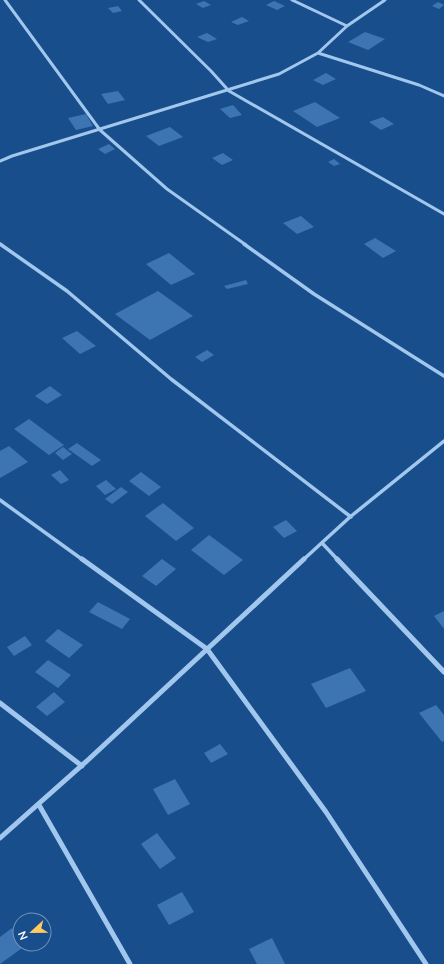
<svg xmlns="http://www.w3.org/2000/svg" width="444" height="964" viewBox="0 0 444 964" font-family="Mulish,sans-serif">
  <rect width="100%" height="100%" fill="#184e8b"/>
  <path fill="#3d75b2" d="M204,1L211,5L203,8L196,4Z
    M274,1L285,6L277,10L266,5Z
    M438,2L444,5L439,9L432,6Z
    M118,6L122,11L113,13L108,8Z
    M242,17L249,21L238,25L231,22Z
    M365,32L385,39L368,50L348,42Z
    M207,33L217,39L208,42L197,37Z
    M326,73L336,79L323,85L313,80Z
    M118,91L125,100L108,104L101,94Z
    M315,102L340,118L317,127L293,111Z
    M233,105L242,115L230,118L220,109Z
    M86,114L93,126L76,130L68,118Z
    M383,117L394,124L381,130L369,122Z
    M170,127L183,137L159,146L146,136Z
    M109,144L115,149L105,154L98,149Z
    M223,153L233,160L222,165L212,158Z
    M334,159L340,164L334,166L328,162Z
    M301,216L314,227L297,234L283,223Z
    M375,238L396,251L383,258L364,244Z
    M169,253L195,274L171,285L146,264Z
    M246,280L248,284L227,289L224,286Z
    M158,291L193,316L150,340L115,314Z
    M77,331L96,346L80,354L62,338Z
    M207,350L214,355L202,362L195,357Z
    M50,386L62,395L47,404L35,396Z
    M29,419L64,445L49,455L14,429Z
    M77,443L101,460L92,466L68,449Z
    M9,446L28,462L0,478V451Z
    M63,447L72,454L63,460L55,453Z
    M60,470L69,480L61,484L51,475Z
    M141,472L161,487L149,496L129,481Z
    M106,480L116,489L105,495L96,486Z
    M121,487L128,492L112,504L105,499Z
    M163,503L194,528L176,541L145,516Z
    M286,520L297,531L284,538L273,527Z
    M209,535L243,560L224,575L191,550Z
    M162,559L176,569L156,586L142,576Z
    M98,602L130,619L122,629L89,612Z
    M444,611V629L434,616Z
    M58,629L83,645L69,658L45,641Z
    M25,636L32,645L14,656L7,647Z
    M48,660L71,675L58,688L35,672Z
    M350,668L366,691L326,708L311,684Z
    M54,692L65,702L47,716L36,707Z
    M436,705L444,715V741L442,742L419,713Z
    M220,744L228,754L211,763L204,753Z
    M175,779L190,804L168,815L153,789Z
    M157,833L176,858L160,869L141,844Z
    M182,892L194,912L169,925L157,905Z
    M12,928L20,940V944H23L25,946L0,964V937Z
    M272,938L285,964H257L249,949Z"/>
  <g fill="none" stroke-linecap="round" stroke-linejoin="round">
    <path stroke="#a2c7ee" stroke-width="3" d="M5,0L100,130L167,189L246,245
      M139,0L211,71L229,91L444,214
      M292,0L347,26
      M318,53L419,85L444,96
      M0,161L12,156L279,74L318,53L347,26L385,0
      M0,244L2,245"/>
    <path stroke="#a2c7ee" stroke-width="3.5" d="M0,244L67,291L171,379L351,517
      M244,244L314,294L444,376
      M0,500L83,560
      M322,543L338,560
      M303,560L350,517L444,441"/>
    <path stroke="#a2c7ee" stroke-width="5" d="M82,559L207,649L326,812L426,964
      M337,559L444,672
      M0,703L82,766
      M39,805L130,964
      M0,838L89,759L304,559"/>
  </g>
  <g transform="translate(32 932) rotate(248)"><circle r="19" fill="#184e8b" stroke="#7495b9"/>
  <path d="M0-3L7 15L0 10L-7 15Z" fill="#ffcb60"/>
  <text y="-6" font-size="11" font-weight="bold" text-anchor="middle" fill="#ffffff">N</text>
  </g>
</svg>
